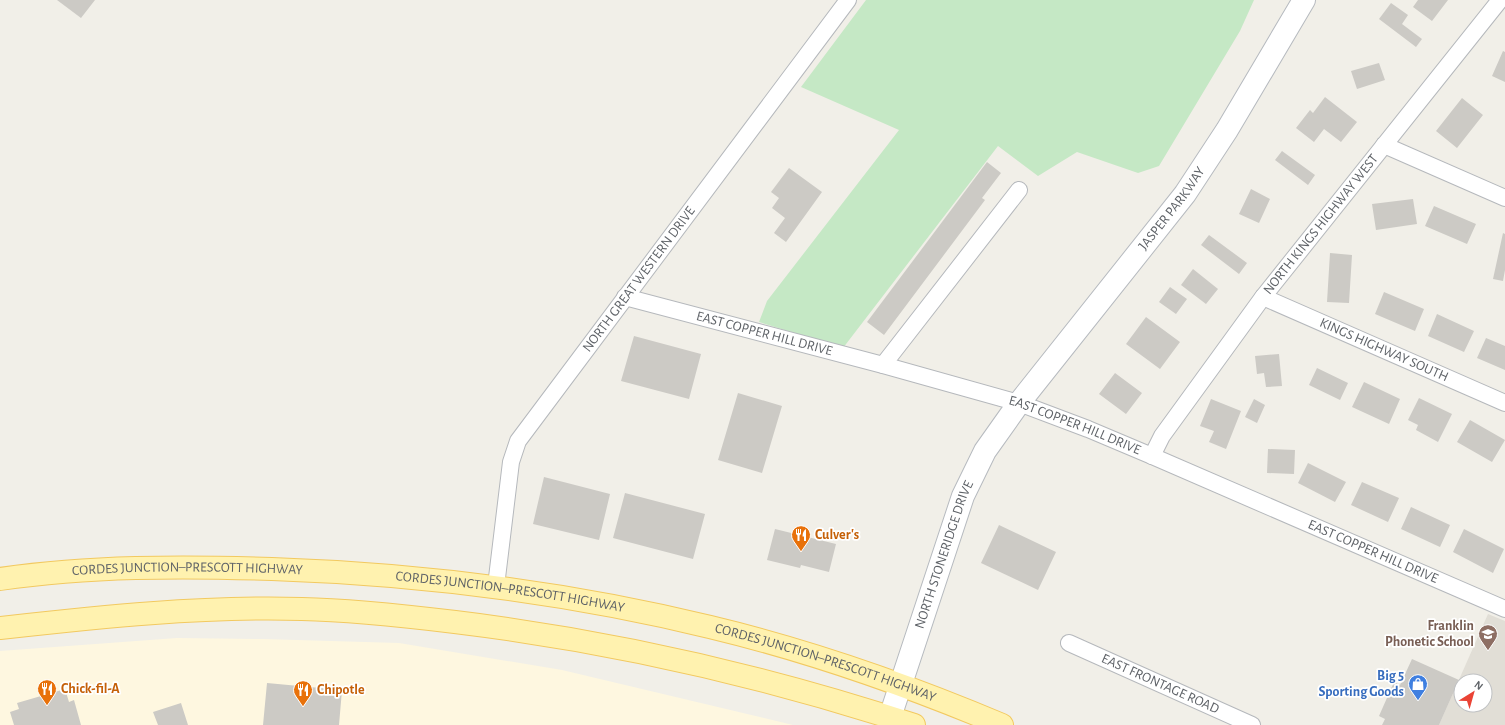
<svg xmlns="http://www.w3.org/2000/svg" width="1505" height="725" viewBox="0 0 1505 725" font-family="'Alegreya Sans',sans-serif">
  <rect width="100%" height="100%" fill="#f1efe8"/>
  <path fill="#fef7e0" d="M177,638L263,639L399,643L562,670L793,725H0V651Z"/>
  <path fill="#e1ded6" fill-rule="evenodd" d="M1488,614L1505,621V725H1439ZM1461,681H1485V705H1461Z"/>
  <path fill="#c5e8c5" d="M866,0H1254L1240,31L1159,166L1138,173L1077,152L1038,176L998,146L843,348L759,322L767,301L899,130L801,87Z"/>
  <path fill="#cccac5" d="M57,0H95L81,18Z
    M1418,0H1448L1432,21L1413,7Z
    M1391,3L1408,15L1402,24L1422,39L1416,47L1379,19Z
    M1503,51L1505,52V82L1492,76Z
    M1379,63L1385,80L1357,89L1351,71Z
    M1325,97L1357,122L1341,142L1324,129L1314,142L1296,128L1310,110L1313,113Z
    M1462,98L1483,115L1457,148L1436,131Z
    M1282,151L1315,175L1308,185L1275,160Z
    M987,162L1001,173L982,198L985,200L884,335L867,322Z
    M789,168L822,192L786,242L774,233L785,218L772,208L779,198L771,192Z
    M1251,189L1270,199L1259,223L1239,214Z
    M1413,199L1417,224L1376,230L1372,204Z
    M1434,206L1476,224L1467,244L1425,226Z
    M1503,233L1505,234V270L1503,281L1493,279Z
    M1209,235L1247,263L1239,274L1201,245Z
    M1330,253L1352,255L1349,303L1327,302Z
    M1193,269L1218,289L1206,304L1181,285Z
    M1170,287L1187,299L1176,314L1159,302Z
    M1384,292L1424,309L1415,331L1375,314Z
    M1437,314L1474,331L1464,352L1428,336Z
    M1146,317L1180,342L1160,369L1126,344Z
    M634,336L701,354L689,399L621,381Z
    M1486,338L1505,346V370L1477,358Z
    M1279,354L1282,386L1266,387L1264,373L1257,374L1255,356Z
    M1317,368L1348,383L1340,400L1309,385Z
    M1115,373L1142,393L1126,414L1099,394Z
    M1364,382L1400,399L1389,424L1352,407Z
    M738,393L782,406L762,473L718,460Z
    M1419,398L1452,414L1438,442L1416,430L1418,425L1408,420Z
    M1211,399L1241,411L1226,449L1209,442L1214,431L1200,426Z
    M1254,399L1265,405L1257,423L1245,417Z
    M1470,420L1505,440L1492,462L1457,442Z
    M1268,449L1295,450L1294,474L1267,473Z
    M1308,463L1346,482L1335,502L1298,483Z
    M544,477L610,494L599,540L533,524Z
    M1362,482L1399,498L1388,522L1351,505Z
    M625,493L705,514L693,559L613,538Z
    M1411,507L1450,525L1440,547L1401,529Z
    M999,525L1056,552L1038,590L981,563Z
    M775,529L836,544L829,572L801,565L800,568L767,560Z
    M1464,529L1504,549L1493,573L1453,552Z
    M1412,659L1459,680L1439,725H1382L1385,719L1379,716L1394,682L1400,685Z
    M267,683L342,690L339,725H263Z
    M65,689L69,702L74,700L81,725H14L10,712L19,709L17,703Z
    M181,703L188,725H158L153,712Z"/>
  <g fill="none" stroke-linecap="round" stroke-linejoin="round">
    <defs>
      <g id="minor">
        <path d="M1384,145L1505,198"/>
        <path id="s1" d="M625,297L883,365L1019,403L1088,429L1152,456L1505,609"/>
        <path id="s2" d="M1263,297L1505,403"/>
        <path d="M883,365L1019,190"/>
        <path id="s3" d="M1152,456L1162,436L1263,297L1500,0"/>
        <path id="s4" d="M496,586L511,462L518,441L848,0"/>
        <path id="s5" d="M1069,643L1252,725"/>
      </g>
      <g id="secondary">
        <path id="s6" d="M890,717L963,496L985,451L1019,403L1185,194L1227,130L1304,0"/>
      </g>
      <g id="primary">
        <path id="s7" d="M0,579C89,566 182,566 272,569C419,574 566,592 710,627C810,651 907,685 1002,725"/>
        <path d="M0,628C100,617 202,606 302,609C353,610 405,616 455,622C611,641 765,676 914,725"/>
      </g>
    </defs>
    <use href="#minor" stroke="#b5b8bc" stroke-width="18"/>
    <use href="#secondary" stroke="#b6babf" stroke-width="24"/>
    <use href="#primary" stroke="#f2c960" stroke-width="24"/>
    <use href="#minor" stroke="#fff" stroke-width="16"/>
    <use href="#secondary" stroke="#fff" stroke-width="22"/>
    <use href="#primary" stroke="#fff2af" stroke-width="22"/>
  </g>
  <defs>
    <symbol id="restaurant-pin" viewBox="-11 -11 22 30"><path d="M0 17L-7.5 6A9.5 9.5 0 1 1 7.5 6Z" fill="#e8710a" stroke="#fff"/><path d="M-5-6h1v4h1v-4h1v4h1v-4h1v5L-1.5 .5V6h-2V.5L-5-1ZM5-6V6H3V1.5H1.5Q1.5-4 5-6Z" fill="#fff"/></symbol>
    <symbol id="school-pin" viewBox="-11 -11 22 30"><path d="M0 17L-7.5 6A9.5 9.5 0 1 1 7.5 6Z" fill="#8d6e63" stroke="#fff"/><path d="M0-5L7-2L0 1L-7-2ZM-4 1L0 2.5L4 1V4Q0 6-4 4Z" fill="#fff"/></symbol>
    <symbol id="shop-pin" viewBox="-11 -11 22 30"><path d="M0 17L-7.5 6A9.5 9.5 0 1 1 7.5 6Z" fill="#3f7fe0" stroke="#fff"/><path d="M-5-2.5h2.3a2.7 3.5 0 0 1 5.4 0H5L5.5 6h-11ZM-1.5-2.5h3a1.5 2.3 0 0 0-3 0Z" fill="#fff"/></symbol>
  </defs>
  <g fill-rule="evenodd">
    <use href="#restaurant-pin" x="790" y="524" width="22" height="30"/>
    <use href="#school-pin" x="1477" y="623" width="22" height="30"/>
    <use href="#shop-pin" x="1407" y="673" width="22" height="30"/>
    <use href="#restaurant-pin" x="36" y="678" width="22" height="30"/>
    <use href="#restaurant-pin" x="292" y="679" width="22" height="30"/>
  </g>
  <g text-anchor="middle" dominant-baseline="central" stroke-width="3.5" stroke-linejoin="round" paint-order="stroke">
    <g font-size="14" fill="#5f6368" stroke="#fff">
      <text stroke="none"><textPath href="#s6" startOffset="589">JASPER PARKWAY</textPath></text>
      <text stroke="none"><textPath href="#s3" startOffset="287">NORTH KINGS HIGHWAY WEST</textPath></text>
      <text stroke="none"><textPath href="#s4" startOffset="349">NORTH GREAT WESTERN DRIVE</textPath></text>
      <text stroke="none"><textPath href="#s1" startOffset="144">EAST COPPER HILL DRIVE</textPath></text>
      <text stroke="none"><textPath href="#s2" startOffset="132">KINGS HIGHWAY SOUTH</textPath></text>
      <text stroke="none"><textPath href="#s1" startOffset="468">EAST COPPER HILL DRIVE</textPath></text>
      <text stroke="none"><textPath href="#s1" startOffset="792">EAST COPPER HILL DRIVE</textPath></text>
      <text stroke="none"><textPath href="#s6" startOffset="171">NORTH STONERIDGE DRIVE</textPath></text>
      <text stroke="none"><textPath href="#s7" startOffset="188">CORDES JUNCTION–PRESCOTT HIGHWAY</textPath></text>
      <text stroke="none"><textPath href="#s7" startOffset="512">CORDES JUNCTION–PRESCOTT HIGHWAY</textPath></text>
      <text stroke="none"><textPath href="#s7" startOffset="836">CORDES JUNCTION–PRESCOTT HIGHWAY</textPath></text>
      <text stroke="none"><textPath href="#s5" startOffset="100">EAST FRONTAGE ROAD</textPath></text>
    </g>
    <g font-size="14" font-weight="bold" fill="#c56008" stroke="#fff" text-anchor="start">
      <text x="815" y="535">Culver's</text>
      <text x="61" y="689">Chick-fil-A</text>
      <text x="317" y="690">Chipotle</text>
    </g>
    <g font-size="14" font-weight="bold" fill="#785e54" stroke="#fff" text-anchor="end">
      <text x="1474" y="626">Franklin<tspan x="1474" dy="16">Phonetic School</tspan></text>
    </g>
    <g font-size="14" font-weight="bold" fill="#366cbe" stroke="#fff" text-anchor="end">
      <text x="1404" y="676">Big 5<tspan x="1404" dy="16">Sporting Goods</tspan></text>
    </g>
  </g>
  <g transform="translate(1473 693) rotate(37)"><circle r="19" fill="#ffffff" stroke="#bfc1c3"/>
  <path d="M0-3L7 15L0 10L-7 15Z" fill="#ea4335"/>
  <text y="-6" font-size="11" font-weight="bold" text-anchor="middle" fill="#5f6368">N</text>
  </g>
</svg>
